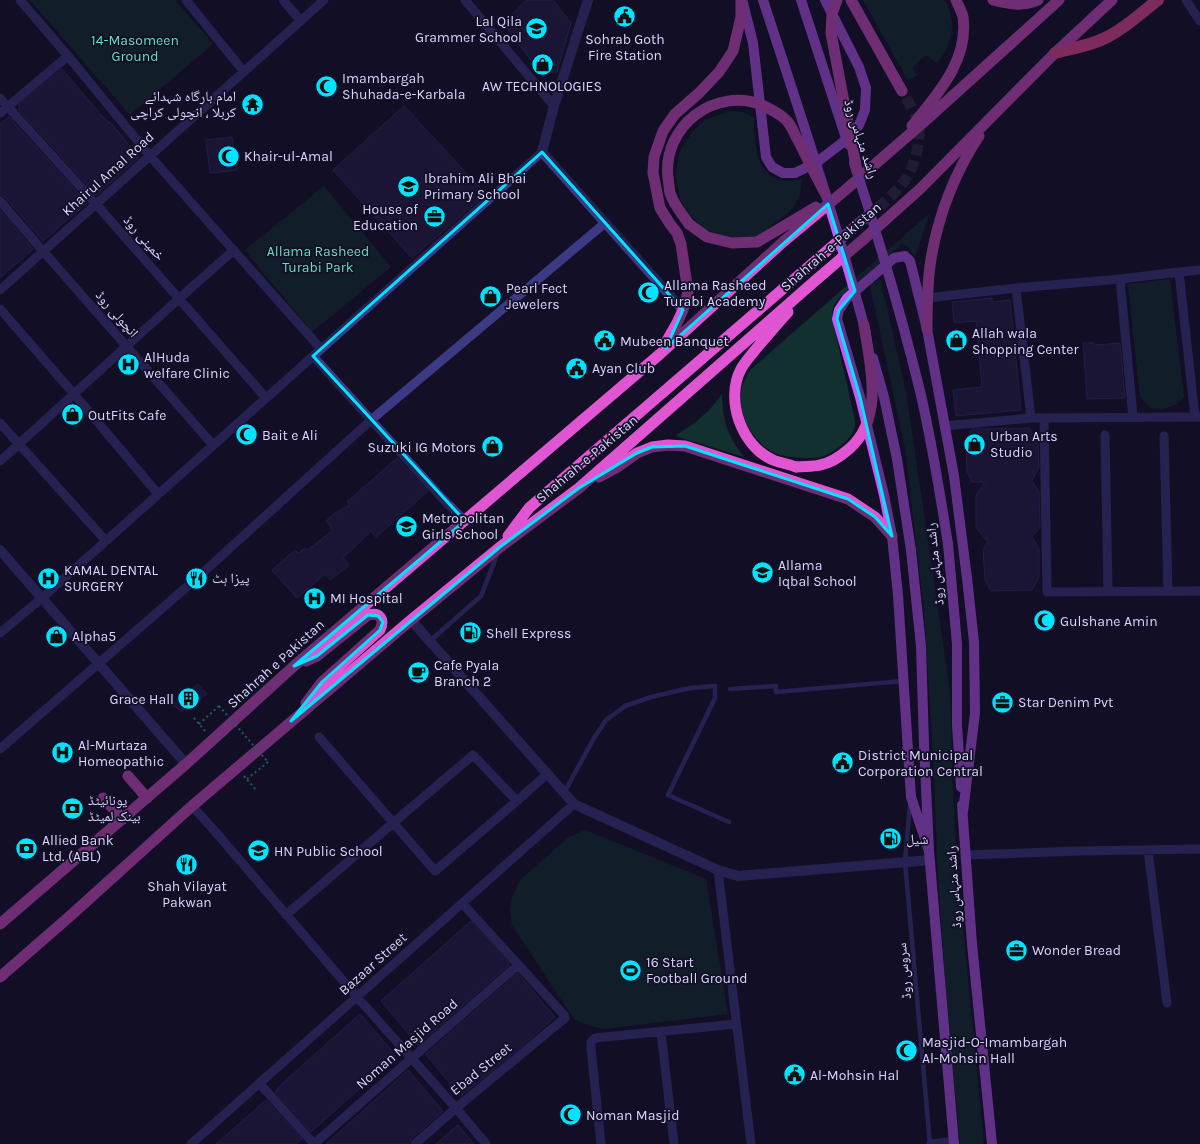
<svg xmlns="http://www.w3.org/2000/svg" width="1200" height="1144" viewBox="0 0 1200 1144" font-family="Karla,'Noto Naskh Arabic',sans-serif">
  <rect width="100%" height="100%" fill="#130f26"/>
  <path fill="#12302f" d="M30,0H175L213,44L130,115Z
    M863,0H944C958,19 952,46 937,63L926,55L912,68L917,75L908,80Z
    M728,111C738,111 746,112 754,118C754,139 754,171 778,179C787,182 794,182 802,178L800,195L793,208L769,228L756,237L738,238L718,234L707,230L699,224L689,213L681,201L676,177L678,158L682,147L694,130L704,121Z
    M324,186L391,267L312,332L245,250Z
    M929,214L915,257L909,248L902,244L839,298L833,307L832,317L855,421C855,424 855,427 854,430C851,440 831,454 821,457C813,459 789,458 781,455C771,453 763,446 756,438C744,423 738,406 742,387C744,381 747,375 750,370Z
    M880,278L906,392L950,691L953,793L957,866L984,1144H960L946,990L938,877L933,755L924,609L905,448L870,285Z
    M1170,279L1184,397L1176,405L1162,409L1151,408L1140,397L1128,284Z
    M722,394C723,423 727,434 744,457L675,436L697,421L710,409Z
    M585,830L706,879L728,1014L604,1029L587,1025L574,1019L512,925L510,911L512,897L520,880L569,837Z"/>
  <path fill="#241b47" stroke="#3b2d73" d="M527,0H553L571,23L557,72H540L503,23Z
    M62,69L101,115L109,123L110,122L139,157L97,195H96L18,109L20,107L18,105Z
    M404,106L486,194L412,258L333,170Z
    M9,117L87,203L43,241L5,197L0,195V124Z
    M232,137L237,170L210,173L206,140Z
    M0,210L33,249L0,278Z
    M992,298V302L1010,300L1021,410L956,416L953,390L982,387L976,321L954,323L952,302Z
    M1083,343H1094V345L1120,343L1125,398L1087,399Z
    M1029,428L1038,443L1039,467L1032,481L1039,492L1040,528L1032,537L1039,549V577L1032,590L991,591L985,580L983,549L988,542L976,527V495L985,482H972L967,471L966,441L972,429Z
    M397,458L428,491L376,537L371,531L343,558L349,565L330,580L325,574L297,598L272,570L295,550L298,553L306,548L308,550L333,530L326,521L335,513L350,505L347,502Z
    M198,684L207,694L182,711L172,705Z
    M471,921L510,964L418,1045L381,1001Z
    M518,973L555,1017L521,1047L461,1096L427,1056L426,1054Z
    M360,1014L396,1056L311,1132L275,1092L278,1090L277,1089L294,1073Z
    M408,1070L443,1111L411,1139L409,1143L408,1144H326Z
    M266,1100L302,1139L296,1144H216Z
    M458,1125L474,1144H436L451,1131Z"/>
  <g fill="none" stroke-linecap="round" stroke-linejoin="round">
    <path stroke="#312d47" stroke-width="11" stroke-dasharray="11 5.5" stroke-linecap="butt" d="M865,218C892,196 912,183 918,145C919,138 920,128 918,121C914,111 907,100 902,91"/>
    <path stroke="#2fb8b0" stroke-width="2" stroke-dasharray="2 3" stroke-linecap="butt" d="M194,718L206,732
      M199,724L219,706
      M244,776L257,791
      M247,779L268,762"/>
    <path stroke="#3d3a85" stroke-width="4.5" d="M430,641L481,596L498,552
      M730,689L776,686V692L903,681
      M564,793L594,738L606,720L625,706L651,697L690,688L715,686V698L668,795L729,822
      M910,804L905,862L930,1144"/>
    <path stroke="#3d3a85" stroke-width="9" d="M20,0L68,56L150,156L321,349
      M186,0L244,72
      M283,0L301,21
      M465,0L554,106
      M1186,0L1200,21
      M0,98L96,204L266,398
      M0,113L68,56
      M0,201L43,251L213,445
      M1179,272L1200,270
      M0,290L324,0
      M927,298L1016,288
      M0,309L74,394L158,494
      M313,356L442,498L465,521
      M1133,417L1120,279L1179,272L1195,417
      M1031,418L1016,288L1120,279
      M1044,418L1047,592L1200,591
      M0,423L106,541
      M944,426L1031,418L1200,417
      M1105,435L1108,591
      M1164,436L1168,591
      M0,461C78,391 155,319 234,250
      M0,633L42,598L542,152
      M319,737L435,871L517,801
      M0,749L197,578L371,420L605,223
      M192,806L213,829L357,997L456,1108L486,1144
      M1148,850L1167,1003
      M966,855L1078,851L1200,849
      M718,870L751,1144
      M286,915L393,823L473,755L517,801L547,774
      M661,1032L674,1144
      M260,1084L314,1144
      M191,1144L574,804
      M314,1144L518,965
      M415,1144L456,1108L565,1018L564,1015L462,903
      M601,1144L591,1049V1042L595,1038L736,1024
      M931,1144L954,1141"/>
    <path stroke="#3d3a85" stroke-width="10" d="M588,0L554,106L542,152L683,310
      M0,550L186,764
      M411,620L574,804L718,870L738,876L930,860"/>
    <path stroke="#c25bff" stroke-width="10" d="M743,3L753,43L766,157L772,167L783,173H795L817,162L842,143L859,125L865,110L866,88L859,67L825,0
      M948,544L957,644V725L961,787
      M911,550L921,646L924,745L929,851L954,1144
      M962,805L972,944L992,1144
      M929,851L911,797L898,595L892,536L884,495L860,397L837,319L839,310L847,298L894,258L905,256L910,261L927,329L954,476L967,578L974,642L975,713L963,812"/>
    <path stroke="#e055d1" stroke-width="11" d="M851,0L902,91
      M993,0C1009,4 1022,7 1038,0
      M912,126C937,94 969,61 963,17C962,12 958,5 956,0
      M689,224L707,237L732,243L757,242L816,207
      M788,312C778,323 769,334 760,344C754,352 746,360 741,369C725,399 741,446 773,460C780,463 789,464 796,467
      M927,329C927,306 927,282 931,259C938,216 955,172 979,136
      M665,344L677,323L683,310L688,292L681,244L677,233L670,224L660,208L653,173L654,157L663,131L675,114L699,93L719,72L733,51L741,17V0
      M599,477L616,468L637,453L652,447L668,445L685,446L848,499L875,517L892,536
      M508,536L529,508L865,218
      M306,703L322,682L380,630C385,619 380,612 368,615L317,656L306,661
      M128,776L147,798
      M103,798L123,819
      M0,924L186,764L294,666L660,354L783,242L843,192L926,120L1059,0
      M0,977L69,917L192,806L411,620L500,547L579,488L816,280L865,238L920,189L1055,53L1112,0"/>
    <path stroke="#ff4fa3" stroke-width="12" d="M1055,53C1073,48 1094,45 1111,35C1128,26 1142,12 1158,0"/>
    <path stroke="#2fb8b0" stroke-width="2" stroke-dasharray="2 3" stroke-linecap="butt" d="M219,706L268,762"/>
    <path stroke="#c25bff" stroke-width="10" d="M763,0C799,110 836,221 866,333
      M801,0L848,144
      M854,163C879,239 901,314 920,391C932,442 940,493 948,544
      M873,358L884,397L897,459L911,550"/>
    <path stroke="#e055d1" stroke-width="11" d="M837,0L832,14L831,33L857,171
      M689,224C682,214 674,205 670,193C669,189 669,183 668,178C662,126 716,85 764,106C772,110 781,114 787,121C792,126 795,136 799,142C807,159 816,176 825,193
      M796,467C804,466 813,467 820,465C831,463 841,456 849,449C885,418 870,365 864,325"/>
  </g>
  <path d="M0 0H1200V1144H0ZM542,152L683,310L666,348L828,204L855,291L839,310L837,319L860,397L892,536L875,517L848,499L685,446L652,447L637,453L579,488L500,547L291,721L322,682L380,630L383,622L378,616L368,615L317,656L294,666L465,521L313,356Z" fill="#130f26" fill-opacity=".55" fill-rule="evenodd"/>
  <path fill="none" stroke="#00e5ff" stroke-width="3" stroke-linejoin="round" d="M542,152L683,310L666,348L828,204L855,291L839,310L837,319L860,397L892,536L875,517L848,499L685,446L652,447L637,453L579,488L500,547L291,721L322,682L380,630L383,622L378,616L368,615L317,656L294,666L465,521L313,356Z"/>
  <defs>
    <symbol id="civic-disc" viewBox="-11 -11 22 22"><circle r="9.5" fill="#00e5ff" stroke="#130f26"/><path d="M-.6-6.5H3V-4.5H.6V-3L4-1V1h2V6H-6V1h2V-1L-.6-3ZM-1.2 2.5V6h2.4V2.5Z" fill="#111"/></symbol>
    <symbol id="school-disc" viewBox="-11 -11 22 22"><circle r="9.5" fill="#00e5ff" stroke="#130f26"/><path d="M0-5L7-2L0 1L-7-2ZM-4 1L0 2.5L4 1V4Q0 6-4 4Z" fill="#111"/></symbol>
    <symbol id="shop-disc" viewBox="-11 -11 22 22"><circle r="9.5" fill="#00e5ff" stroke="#130f26"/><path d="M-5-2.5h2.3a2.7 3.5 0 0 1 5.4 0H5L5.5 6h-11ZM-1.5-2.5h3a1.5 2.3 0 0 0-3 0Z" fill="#111"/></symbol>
    <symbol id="mosque-disc" viewBox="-11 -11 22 22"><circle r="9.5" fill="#00e5ff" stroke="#130f26"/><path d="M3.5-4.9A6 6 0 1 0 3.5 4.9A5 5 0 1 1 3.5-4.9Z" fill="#111"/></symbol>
    <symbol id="temple-disc" viewBox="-11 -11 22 22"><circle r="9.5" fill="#00e5ff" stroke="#130f26"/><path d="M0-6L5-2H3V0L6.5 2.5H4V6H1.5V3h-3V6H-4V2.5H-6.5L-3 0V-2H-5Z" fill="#111"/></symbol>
    <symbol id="office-disc" viewBox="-11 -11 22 22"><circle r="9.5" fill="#00e5ff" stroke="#130f26"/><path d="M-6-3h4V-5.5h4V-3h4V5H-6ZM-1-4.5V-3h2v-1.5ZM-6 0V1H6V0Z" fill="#111"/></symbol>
    <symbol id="hospital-disc" viewBox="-11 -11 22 22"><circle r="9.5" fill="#00e5ff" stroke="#130f26"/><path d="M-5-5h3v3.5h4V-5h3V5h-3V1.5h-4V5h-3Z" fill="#111"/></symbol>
    <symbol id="restaurant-disc" viewBox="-11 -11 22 22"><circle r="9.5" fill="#00e5ff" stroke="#130f26"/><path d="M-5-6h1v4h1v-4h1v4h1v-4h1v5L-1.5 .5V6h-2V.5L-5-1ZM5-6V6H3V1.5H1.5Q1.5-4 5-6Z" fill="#111"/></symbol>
    <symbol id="fuel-disc" viewBox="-11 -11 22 22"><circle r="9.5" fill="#00e5ff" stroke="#130f26"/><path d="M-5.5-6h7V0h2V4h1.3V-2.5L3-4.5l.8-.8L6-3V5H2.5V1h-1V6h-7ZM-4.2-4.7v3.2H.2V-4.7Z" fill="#111"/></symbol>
    <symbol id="cafe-disc" viewBox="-11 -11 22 22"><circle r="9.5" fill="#00e5ff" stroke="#130f26"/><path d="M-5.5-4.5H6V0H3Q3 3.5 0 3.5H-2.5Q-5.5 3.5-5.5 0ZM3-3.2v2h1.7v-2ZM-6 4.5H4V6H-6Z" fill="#111"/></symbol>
    <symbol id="building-disc" viewBox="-11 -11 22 22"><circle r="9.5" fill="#00e5ff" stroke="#130f26"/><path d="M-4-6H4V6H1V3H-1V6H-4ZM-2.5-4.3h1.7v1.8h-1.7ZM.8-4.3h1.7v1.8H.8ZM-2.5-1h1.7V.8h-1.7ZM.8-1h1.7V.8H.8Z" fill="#111"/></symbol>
    <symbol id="bank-disc" viewBox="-11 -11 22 22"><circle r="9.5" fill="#00e5ff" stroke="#130f26"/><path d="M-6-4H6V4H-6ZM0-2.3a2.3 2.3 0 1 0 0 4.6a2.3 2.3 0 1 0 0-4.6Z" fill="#111"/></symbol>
    <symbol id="stadium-disc" viewBox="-11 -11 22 22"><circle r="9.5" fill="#00e5ff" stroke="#130f26"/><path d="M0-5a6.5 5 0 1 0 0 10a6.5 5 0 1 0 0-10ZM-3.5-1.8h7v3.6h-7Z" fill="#111"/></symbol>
  </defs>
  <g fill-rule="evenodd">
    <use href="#civic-disc" x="612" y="4" width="25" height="25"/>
    <use href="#school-disc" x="524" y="16" width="25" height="25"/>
    <use href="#shop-disc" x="530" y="52" width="25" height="25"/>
    <use href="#mosque-disc" x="314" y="74" width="25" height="25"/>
    <use href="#temple-disc" x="240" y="92" width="25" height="25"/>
    <use href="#mosque-disc" x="216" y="144" width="25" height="25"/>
    <use href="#school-disc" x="396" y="174" width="25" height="25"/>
    <use href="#office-disc" x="422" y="204" width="25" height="25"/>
    <use href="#mosque-disc" x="636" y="280" width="25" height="25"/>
    <use href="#shop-disc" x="478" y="284" width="25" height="25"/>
    <use href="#civic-disc" x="592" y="328" width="25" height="25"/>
    <use href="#shop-disc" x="944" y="328" width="25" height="25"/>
    <use href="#hospital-disc" x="116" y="352" width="25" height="25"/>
    <use href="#civic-disc" x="564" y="356" width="25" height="25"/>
    <use href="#shop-disc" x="60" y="402" width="25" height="25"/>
    <use href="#mosque-disc" x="234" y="422" width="25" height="25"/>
    <use href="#shop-disc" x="962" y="432" width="25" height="25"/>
    <use href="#shop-disc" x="480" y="434" width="25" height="25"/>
    <use href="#school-disc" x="394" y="514" width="25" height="25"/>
    <use href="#school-disc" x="750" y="560" width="25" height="25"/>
    <use href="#hospital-disc" x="36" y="566" width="25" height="25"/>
    <use href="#restaurant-disc" x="184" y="566" width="25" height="25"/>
    <use href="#hospital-disc" x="302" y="586" width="25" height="25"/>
    <use href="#mosque-disc" x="1032" y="608" width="25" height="25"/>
    <use href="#fuel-disc" x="458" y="620" width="25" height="25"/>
    <use href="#shop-disc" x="44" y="624" width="25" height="25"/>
    <use href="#cafe-disc" x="406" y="660" width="25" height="25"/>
    <use href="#building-disc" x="176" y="686" width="25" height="25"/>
    <use href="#office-disc" x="990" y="690" width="25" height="25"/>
    <use href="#hospital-disc" x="50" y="740" width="25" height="25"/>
    <use href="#civic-disc" x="830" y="750" width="25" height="25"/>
    <use href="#bank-disc" x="60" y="796" width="25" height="25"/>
    <use href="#fuel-disc" x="878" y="826" width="25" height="25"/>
    <use href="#bank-disc" x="14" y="836" width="25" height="25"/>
    <use href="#school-disc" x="246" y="838" width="25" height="25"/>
    <use href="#restaurant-disc" x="174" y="852" width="25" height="25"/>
    <use href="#office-disc" x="1004" y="938" width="25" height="25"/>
    <use href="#stadium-disc" x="618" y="958" width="25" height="25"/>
    <use href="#mosque-disc" x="894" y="1038" width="25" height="25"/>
    <use href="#civic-disc" x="782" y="1062" width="25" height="25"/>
    <use href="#mosque-disc" x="558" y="1102" width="25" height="25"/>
  </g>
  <g text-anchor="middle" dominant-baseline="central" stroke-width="3.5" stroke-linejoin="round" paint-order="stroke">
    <g font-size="14" fill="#d9d4ff" stroke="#130f26" text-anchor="start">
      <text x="522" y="21" text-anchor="end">Lal Qila<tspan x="522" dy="16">Grammer School</tspan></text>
      <text x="625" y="39" text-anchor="middle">Sohrab Goth<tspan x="625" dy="16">Fire Station</tspan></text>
      <text x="342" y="78">Imambargah<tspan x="342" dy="16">Shuhada-e-Karbala</tspan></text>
      <text x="542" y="86" text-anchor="middle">AW TECHNOLOGIES</text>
      <text x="236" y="96" text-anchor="end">امام بارگاہ شہدائے<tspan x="236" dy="16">کربلا ، انچولی کراچی</tspan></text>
      <text x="244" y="156">Khair-ul-Amal</text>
      <text x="424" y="178">Ibrahim Ali Bhai<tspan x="424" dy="16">Primary School</tspan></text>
      <text x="418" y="209" text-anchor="end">House of<tspan x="418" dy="16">Education</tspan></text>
      <text x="664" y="285">Allama Rasheed<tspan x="664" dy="16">Turabi Academy</tspan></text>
      <text x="506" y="288">Pearl Fect<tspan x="506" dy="16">Jewelers</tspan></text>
      <text x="972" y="333">Allah wala<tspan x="972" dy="16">Shopping Center</tspan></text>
      <text x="620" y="341">Mubeen Banquet</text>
      <text x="144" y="357">AlHuda<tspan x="144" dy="16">welfare Clinic</tspan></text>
      <text x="592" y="368">Ayan Club</text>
      <text x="88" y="415">OutFits Cafe</text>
      <text x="262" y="435">Bait e Ali</text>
      <text x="990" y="436">Urban Arts<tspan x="990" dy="16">Studio</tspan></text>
      <text x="476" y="447" text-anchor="end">Suzuki IG Motors</text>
      <text x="422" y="518">Metropolitan<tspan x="422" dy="16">Girls School</tspan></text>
      <text x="778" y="565">Allama<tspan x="778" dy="16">Iqbal School</tspan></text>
      <text x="64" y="570">KAMAL DENTAL<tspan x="64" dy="16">SURGERY</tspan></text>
      <text x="212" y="578">پیزا ہٹ</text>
      <text x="330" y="598">MI Hospital</text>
      <text x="1060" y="621">Gulshane Amin</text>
      <text x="486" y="633">Shell Express</text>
      <text x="72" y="636">Alpha5</text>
      <text x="434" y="665">Cafe Pyala<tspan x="434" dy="16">Branch 2</tspan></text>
      <text x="174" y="699" text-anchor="end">Grace Hall</text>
      <text x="1018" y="702">Star Denim Pvt</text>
      <text x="78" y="745">Al-Murtaza<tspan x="78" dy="16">Homeopathic</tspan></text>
      <text x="858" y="755">District Municipal<tspan x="858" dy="16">Corporation Central</tspan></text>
      <text x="88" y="800">یونائیٹڈ<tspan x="88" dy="16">بینک لمیٹڈ</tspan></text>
      <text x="906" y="839">شیل</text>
      <text x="42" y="840">Allied Bank<tspan x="42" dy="16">Ltd. (ABL)</tspan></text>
      <text x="274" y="851">HN Public School</text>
      <text x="187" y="886" text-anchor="middle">Shah Vilayat<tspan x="187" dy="16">Pakwan</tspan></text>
      <text x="1032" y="950">Wonder Bread</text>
      <text x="646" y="962">16 Start<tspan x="646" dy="16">Football Ground</tspan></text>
      <text x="922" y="1042">Masjid-O-Imambargah<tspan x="922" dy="16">Al-Mohsin Hall</tspan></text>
      <text x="810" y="1075">Al-Mohsin Hal</text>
      <text x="586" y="1115">Noman Masjid</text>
    </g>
    <g font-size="14" fill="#5fe0c0" stroke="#130f26">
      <text x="135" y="40">14-Masomeen<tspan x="135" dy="16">Ground</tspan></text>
      <text x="318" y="251">Allama Rasheed<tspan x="318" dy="16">Turabi Park</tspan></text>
    </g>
    <g font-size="14" fill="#d9d4ff" stroke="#130f26">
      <text transform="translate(861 139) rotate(72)">راشد منہاس روڈ</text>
      <text transform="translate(108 174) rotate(-42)">Khairul Amal Road</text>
      <text transform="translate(144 238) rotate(49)">خمینی روڈ</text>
      <text transform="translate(831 247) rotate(-41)">Shahrah-e-Pakistan</text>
      <text transform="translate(117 314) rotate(49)">انچولی روڈ</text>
      <text transform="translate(587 459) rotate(-40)">Shahrah-e-Pakistan</text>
      <text transform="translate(935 564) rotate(-96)">راشد منہاس روڈ</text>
      <text transform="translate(276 664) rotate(-42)">Shahrah e Pakistan</text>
      <text transform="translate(954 887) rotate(-94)">راشد منہاس روڈ</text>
      <text transform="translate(373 964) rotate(-42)">Bazaar Street</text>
      <text transform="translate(904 971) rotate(-95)">سروس روڈ</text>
      <text transform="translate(407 1044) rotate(-41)">Noman Masjid Road</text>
      <text transform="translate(481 1069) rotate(-39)">Ebad Street</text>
    </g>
  </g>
</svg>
